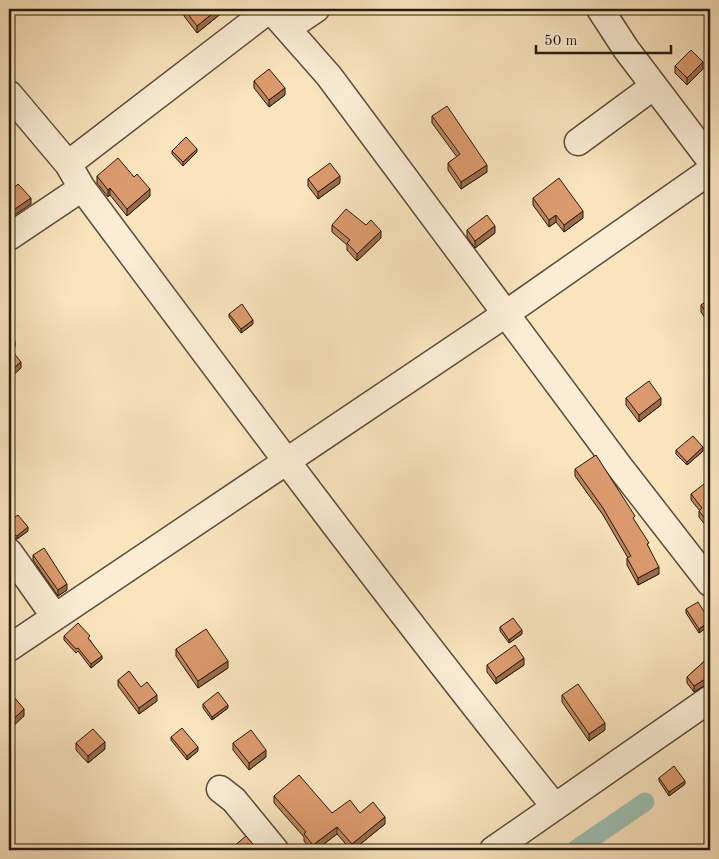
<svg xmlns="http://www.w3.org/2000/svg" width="719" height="859" viewBox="0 0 719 859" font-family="'Old Standard TT',serif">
  <rect width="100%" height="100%" fill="#f9e4be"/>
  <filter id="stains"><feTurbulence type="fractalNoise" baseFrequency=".004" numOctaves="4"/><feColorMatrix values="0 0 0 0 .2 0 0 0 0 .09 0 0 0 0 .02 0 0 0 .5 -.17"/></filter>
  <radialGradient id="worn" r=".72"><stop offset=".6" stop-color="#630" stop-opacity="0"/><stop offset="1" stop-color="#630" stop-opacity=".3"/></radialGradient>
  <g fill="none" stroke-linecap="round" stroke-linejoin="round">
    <path stroke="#9ebfb2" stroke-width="19" d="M575,850L645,802"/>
    <defs>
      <path id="minor" d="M600,9L626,49L710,160
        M288,28L316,9
        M9,94L68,164L82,188C237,396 392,604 555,807
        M578,142L654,86
        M68,164L270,9L329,76L619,466L710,583
        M9,237L82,188
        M9,552L55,617
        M9,648L507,313L710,171
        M220,789L234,800L275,850
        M493,850L710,699"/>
    </defs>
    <use href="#minor" stroke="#5c4c39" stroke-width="29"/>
    <use href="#minor" stroke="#fbedd5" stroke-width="26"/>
  </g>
  <path fill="#bc845e" stroke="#271a0d" d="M184,9H223V12L197,33L184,16Z
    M675,66L703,69L687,85L675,73Z
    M254,81L285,95L269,107L254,88Z
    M432,116L487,172L461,189L448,170V163L457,157L432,123Z
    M172,151L197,152L183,166L172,154Z
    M97,176L134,177L150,196L127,216L110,195L108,197L97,183Z
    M308,179L340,183L318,199L308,186Z
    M533,198L583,218L564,232L556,222L549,227L533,205Z
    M332,225H366L381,238L357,261L347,250V245L332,232Z
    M467,230L495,233L475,248L467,237Z
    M710,299V325L701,312V305Z
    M229,314L253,324L241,333L229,317Z
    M626,398L661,405L639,422L626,405Z
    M676,450L703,451L687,465L676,454Z
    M575,469L635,522L649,548L659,574L638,585L627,565V558H628L603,515L575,476Z
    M710,482V531L699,517V511H700L691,500V494Z
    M9,521L28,531L17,539L12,538L9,533Z
    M33,555L67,590L58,596L33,560Z
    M686,609L710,621V638L706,632V628L699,633L686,613Z
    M500,627L522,634L509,643L500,631Z
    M64,636L90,640L102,659L91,668L78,651L76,653L64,640Z
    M176,649L228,668L198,688L176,656Z
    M710,656V682L694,692L687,683V677Z
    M487,665H524L496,684L487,672Z
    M118,680L157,701L139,714L118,686Z
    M562,695L605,730L589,741L562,702Z
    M203,704L228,708L212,720L203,708Z
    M171,737L198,751L187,760L171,740Z
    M76,743L105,749L88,763L76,750Z
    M233,743L266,757L249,770L233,750Z
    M659,778L685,784L669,796L659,781Z
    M274,796L332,813H360L385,824L353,850H351L337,834L316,850H311L304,841V837L274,803Z"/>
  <path fill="#996c4c" stroke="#271a0d" d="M218,9H223V12L197,33V26Z
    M703,62V69L687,85V78Z
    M285,88V95L269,107V100Z
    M197,149V152L183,166V162Z
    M487,165V172L461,189V182Z
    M340,176V183L318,199V192Z
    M110,188V195L108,197V190Z
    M150,189V196L127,216V209Z
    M31,198V204L9,219V213Z
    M583,211V218L564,232V225Z
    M556,215V222L549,227V220Z
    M495,226V233L475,248V241Z
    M381,231V238L357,261V254Z
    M253,320V324L241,333V329Z
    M15,341V347L9,352V346Z
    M21,362V368L9,379V372Z
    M661,398V405L639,422V415Z
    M703,447V451L687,465V462Z
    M28,527V531L17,539V536Z
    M659,567V574L638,585V578Z
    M67,584V590L58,596V590Z
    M710,622V625L706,626V628L699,633V629Z
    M522,630V634L509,643V640Z
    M102,656V659L91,668V664Z
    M524,658V665L496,684V678Z
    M228,661V668L198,688V681Z
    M710,676V682L694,692V686Z
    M157,695V701L139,714V708Z
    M228,705V708L212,720V717Z
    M24,709V716L9,730V723Z
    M605,723V730L589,741V734Z
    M105,742V749L88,763V756Z
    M198,747V751L187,760V756Z
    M266,750V757L249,770V763Z
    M685,781V784L669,796V792Z
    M385,817V824L353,850H352V844Z
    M337,827V834L316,850H313V845Z"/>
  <path fill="#db9a6d" stroke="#271a0d" d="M184,9H218L197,26Z
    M691,50L703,62L687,78L675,66Z
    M269,69L285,88L269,100L254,81Z
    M447,106L487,165L461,182L448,163L460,154L432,116Z
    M186,137L197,149L183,162L172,151Z
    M118,158L134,177L137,174L150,189L127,209L110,188L108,190L97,176Z
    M330,163L340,176L318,192L308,179Z
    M559,178L583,211L564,225L556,215L549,220L533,198Z
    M18,184L31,198L9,213V193Z
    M346,209L366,225L371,220L381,231L357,254L347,243L350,240L332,225Z
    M487,215L495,226L475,241L467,230Z
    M710,299V318L701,305Z
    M242,304L253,320L241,329L229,314Z
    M9,332L15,341L9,346Z
    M9,347L21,362L9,372Z
    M649,381L661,398L639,415L626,398Z
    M693,436L703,447L687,462L676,450Z
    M596,455L635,516L633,518L649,543L647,544L659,567L638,578L627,558L631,556L603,508L575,469Z
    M709,480L710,482V525L699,511L702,508L691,494Z
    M18,515L28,527L17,536L12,534L9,529V521Z
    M44,548L67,584L58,590L33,555Z
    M698,602L710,621L699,629L686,609Z
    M513,618L522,630L509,640L500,627Z
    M78,623L90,636L88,638L102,656L91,664L78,648L76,649L64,636Z
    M710,623V632L706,626Z
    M206,629L228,661L198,681L176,649Z
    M515,645L524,658L496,678L487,665Z
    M710,656V676L694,686L687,677Z
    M129,671L141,687L147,682L157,695L139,708L118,680Z
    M578,684L605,723L589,734L562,695Z
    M9,691L24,709L9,723Z
    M218,692L228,705L212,717L203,704Z
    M182,728L198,747L187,756L171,737Z
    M93,729L105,742L88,756L76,743Z
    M251,730L266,750L249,763L233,743Z
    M674,766L685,781L669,792L659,778Z
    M299,775L332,813L350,800L360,813L373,802L385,817L352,844L337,827L313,845L304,834L306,832L274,796Z
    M246,836L258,850H235L233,847Z"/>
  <rect width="719" height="859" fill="none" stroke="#f9e4be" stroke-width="30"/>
  <rect x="10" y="10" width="699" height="839" fill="none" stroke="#271a0d" stroke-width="2.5"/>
  <rect x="15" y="15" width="689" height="829" fill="none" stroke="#271a0d"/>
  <path d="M536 45v8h135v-8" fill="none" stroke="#271a0d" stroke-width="2.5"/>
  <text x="544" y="45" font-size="15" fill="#271a0d" stroke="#fbedd5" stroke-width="4" paint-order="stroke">50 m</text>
  <rect width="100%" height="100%" filter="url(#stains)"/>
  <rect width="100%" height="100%" fill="url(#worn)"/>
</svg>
